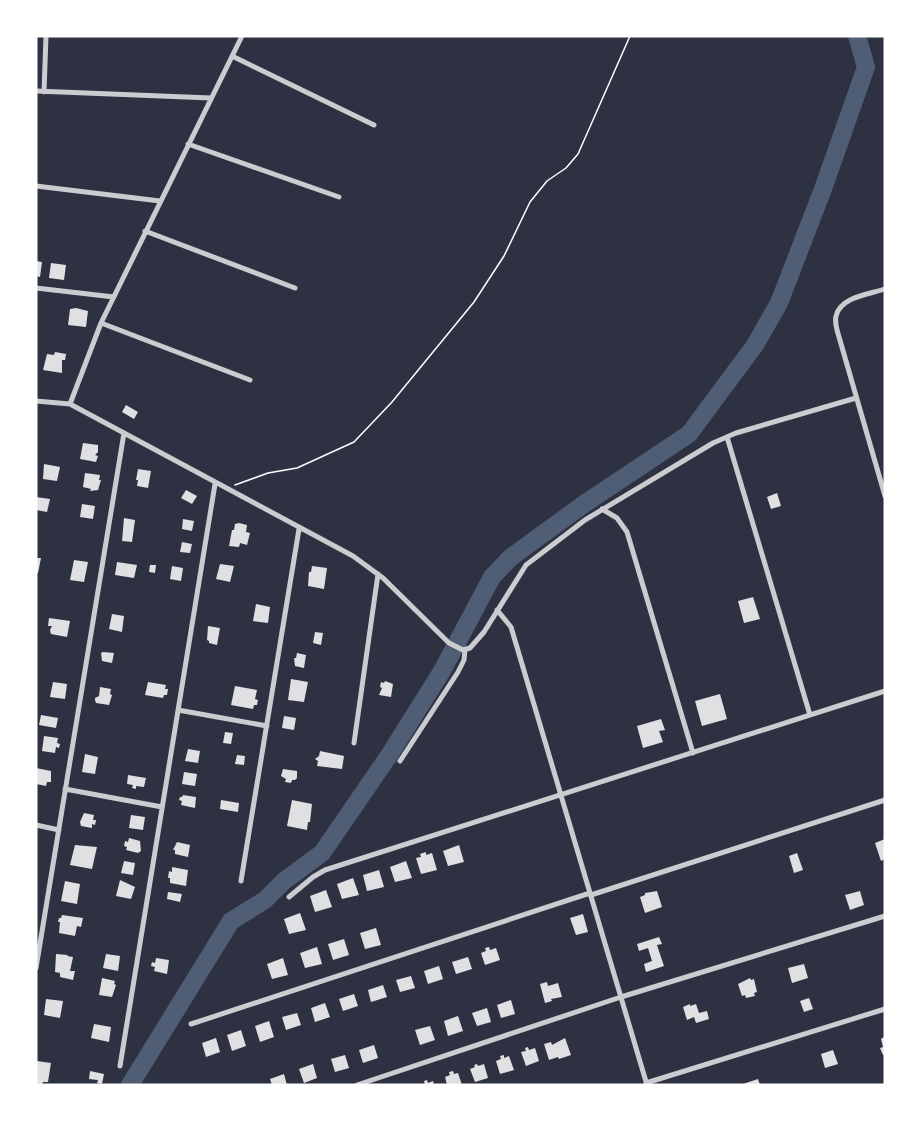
<svg xmlns="http://www.w3.org/2000/svg" width="921" height="1121" viewBox="0 0 921 1121" font-family="'IBM Plex Sans',sans-serif">
  <rect width="100%" height="100%" fill="#2d3142"/>
  <g fill="none" stroke-linecap="round" stroke-linejoin="round">
    <path stroke="#4f5d75" stroke-width="18" d="M130,1085L231,921L265,900L284,881L322,853L390,754L442,671L492,577L510,558L584,504L689,434L755,345L779,303L823,189L866,67L857,36"/>
  </g>
  <path fill="#e0e0e3" d="M36,261L42,262L40,277L36,276Z
    M51,263L66,265L64,280L49,278Z
    M76,308L88,311L86,327L68,325L70,309Z
    M55,352L66,354L65,360H62V373L43,370L47,354L54,355Z
    M126,405L138,412L134,419L122,412Z
    M83,443L98,445V452L95,455L98,456L96,462L80,459Z
    M44,464L60,467L57,481L43,479Z
    M138,469L151,471L148,488L137,486L138,480H136Z
    M85,473L100,475L99,480H101L98,490L90,491L91,489L83,487Z
    M186,490L197,496L192,504L181,498Z
    M777,493L781,506L771,509L767,497Z
    M36,497L50,499L47,512L36,510Z
    M82,504L95,506L93,519L80,517Z
    M124,518L135,520L132,542L122,541Z
    M183,519L194,521L192,531L182,529Z
    M239,523L247,525L246,532L250,533L247,545L240,543L239,547L229,546L232,530H234L235,524Z
    M182,542L192,544L190,553L180,552Z
    M36,558H41L38,573H36Z
    M74,560L88,562L84,582L70,580Z
    M117,562L137,565L134,578L115,575Z
    M220,564L234,566L230,582L216,579Z
    M150,565H156L155,573L149,572Z
    M172,566L183,568L181,581L170,579Z
    M312,566L327,568L324,589L308,586L309,572H311Z
    M753,597L760,619L744,623L738,601Z
    M256,604L270,607L268,623L253,621Z
    M112,614L124,616L122,632L109,629Z
    M49,618L70,621L67,637L51,634L50,630L52,626H48Z
    M208,626L220,628L217,645L209,643V641L207,640Z
    M315,632L323,633L321,645L313,643Z
    M103,652L114,653L112,663L102,661L101,653Z
    M297,653L306,655L304,668L295,666L294,658H296Z
    M291,679L308,682L304,702L288,700Z
    M385,681L393,684L391,697L379,695L382,688L380,687L381,682L384,683Z
    M53,682L67,684L65,699L50,697Z
    M148,682L166,685L165,689H168L167,695H164L163,698L145,695Z
    M235,686L257,690L255,699L258,700L257,705H254L253,709L231,705Z
    M100,687L111,689L110,694L112,695L109,705L96,703L95,700V698L99,696Z
    M720,694L727,719L702,726L695,701Z
    M41,715L58,718L56,728L39,725Z
    M284,716L296,718L294,730L282,728Z
    M661,719L665,730L659,731L663,742L643,748L637,726Z
    M225,732L233,733L231,744L223,743Z
    M44,736L58,738L57,743L60,744L59,748L56,747L55,753L42,751Z
    M188,749L200,751L198,763L185,761Z
    M320,751L344,756L342,769L317,766L318,761L315,759L319,756Z
    M85,754L98,757L95,774L82,772Z
    M237,755L245,756L244,765L235,764Z
    M36,768L51,771V782H47L46,786L36,784Z
    M283,769L297,771V778L295,780H292L291,783L285,782L286,779L281,776Z
    M184,772L197,774L195,786L182,784Z
    M128,775L146,778L144,787L136,786V789L132,788L133,785L127,784Z
    M183,795L196,797L195,808L181,805L182,801L179,800L180,797H182Z
    M221,800L239,803L238,812L220,809Z
    M292,800L312,804L310,822H308L307,830L287,826Z
    M84,813L94,815L93,820H96L95,825L92,824V828L81,826L80,822Z
    M131,815L145,817L143,830L129,828Z
    M129,838L140,841L141,851L138,853L126,850L127,847L124,846L125,841L128,842Z
    M885,839V859L881,861L875,843Z
    M177,842L190,845L188,857L175,854V850H173Z
    M75,845L97,847L92,869L70,865Z
    M459,845L464,862L448,866L443,851Z
    M426,852V855L432,853L437,870L421,874L416,858L421,857L420,854Z
    M797,853L803,870L794,873L789,856Z
    M124,861L135,863L133,875L121,873Z
    M406,861L412,878L395,882L390,867Z
    M172,867L188,870L186,886L170,883V878H168L169,871L172,872Z
    M379,870L384,887L367,891L363,875Z
    M353,878L359,895L342,899L337,884Z
    M120,880L135,887L131,899L116,896Z
    M65,881L80,884L77,904L61,901Z
    M326,890L332,907L315,912L310,896Z
    M657,891L662,907L645,913L640,897L645,895V893Z
    M860,891L864,905L850,910L845,895Z
    M168,892L182,894L180,902L167,899Z
    M300,913L306,930L289,934L284,919Z
    M583,914L588,932L576,935L570,918Z
    M62,915L83,918L81,927L77,926L75,936L59,933L60,922H58L59,918H61Z
    M376,928L381,945L365,949L360,933Z
    M659,937L662,944L657,945L664,966L646,972L644,964L652,961L648,948L639,951L637,944Z
    M344,939L349,955L333,960L328,944Z
    M317,947L322,964L305,968L300,953Z
    M489,947L490,950L496,948L500,960L485,965L481,953L486,951L485,948Z
    M56,954L68,955L67,956L73,957L70,971H75L73,980L60,977V973L55,972Z
    M106,954L120,956L118,971L103,968Z
    M468,957L472,969L456,974L452,962Z
    M156,958L169,960L167,974L154,971L155,967L151,966L152,962L155,963Z
    M283,958L288,975L272,979L267,964Z
    M804,964L808,978L792,983L788,968Z
    M439,966L443,979L428,984L424,971Z
    M411,976L415,988L400,992L396,980Z
    M102,978L115,981L114,984L116,985L112,997L99,995Z
    M750,978L751,980L754,979L757,992L754,993L755,996L746,998L745,995L742,996L738,984Z
    M547,982L548,986L558,983L562,997L551,999L552,1001L545,1003L540,984Z
    M383,985L387,997L371,1002L368,990Z
    M354,994L358,1006L343,1011L339,999Z
    M809,998L813,1009L804,1012L800,1001Z
    M46,999L63,1001L60,1018L44,1015Z
    M511,1000L515,1014L501,1018L497,1005Z
    M325,1003L330,1017L315,1022L311,1008Z
    M690,1004V1006L696,1004L699,1013L707,1011L709,1019L696,1023L694,1017L687,1020L683,1007Z
    M487,1008L491,1022L477,1026L472,1013Z
    M297,1013L301,1025L286,1030L282,1017Z
    M458,1016L463,1031L448,1036L444,1021Z
    M269,1021L274,1037L260,1042L255,1026Z
    M94,1024L111,1027L109,1042L91,1038Z
    M430,1026L435,1040L420,1045L415,1030Z
    M241,1030L246,1046L232,1051L227,1035Z
    M885,1036V1054L883,1055L880,1048L883,1047L881,1039Z
    M216,1038L220,1052L206,1057L202,1043Z
    M565,1038L571,1055L559,1059L558,1057L549,1060L544,1044L551,1042L552,1045Z
    M374,1045L378,1058L363,1063L359,1050Z
    M528,1047L529,1050L535,1048L539,1061L526,1066L521,1052L526,1051L525,1048Z
    M833,1050L838,1064L825,1068L821,1054Z
    M345,1055L349,1068L335,1072L331,1059Z
    M504,1055V1058L509,1056L514,1070L500,1074L496,1061L501,1059L500,1056Z
    M37,1061L51,1063L48,1082H43L42,1085H36Z
    M313,1064L317,1078L304,1083L299,1069Z
    M477,1064L478,1066L484,1064L488,1078L475,1082L470,1069L475,1067L474,1065Z
    M90,1071L104,1074L102,1084L97,1083L98,1080L89,1079Z
    M453,1071L454,1074L458,1073L462,1085H447L445,1077L450,1075L449,1072Z
    M284,1074L287,1085H272L270,1079Z
    M758,1079L760,1085H740Z
    M427,1080L428,1083L433,1081L434,1085H425L424,1081Z"/>
  <g fill="none" stroke-linecap="round" stroke-linejoin="round">
    <path stroke="#fff" stroke-width="1.5" d="M235,485L268,473L297,468L354,442L392,402L474,302L504,256L530,202L547,181L566,168L578,154L630,36"/>
    <path stroke="#caccd0" stroke-width="5" d="M232,56L374,125
      M36,91L211,98
      M44,92L46,36
      M188,144L339,197
      M36,186L160,201
      M145,231L295,288
      M36,288L114,297
      M885,289C870,294 840,297 836,316C835,320 836,326 837,330L885,496
      M101,323L250,380
      M36,401L70,404L353,556L383,578L449,643L463,650L470,648L484,632L526,565L585,520L713,443L736,433L856,398
      M70,404L101,323L242,36
      M727,437L810,715
      M602,509L617,518L627,532L693,753
      M497,610L511,627L647,1085
      M178,710L267,726
      M354,743L378,574
      M400,761L458,672L464,660L465,650
      M65,789L162,807
      M36,825L59,830
      M241,881L299,529
      M591,895L885,800
      M289,897L313,877L325,870L885,691
      M36,968L124,433
      M191,1024L590,893
      M120,1066L215,484
      M646,1083L885,1009
      M357,1085L621,997L885,916"/>
  </g>
  <rect width="921" height="1121" fill="none" stroke="#ffffff" stroke-width="75"/>
</svg>
